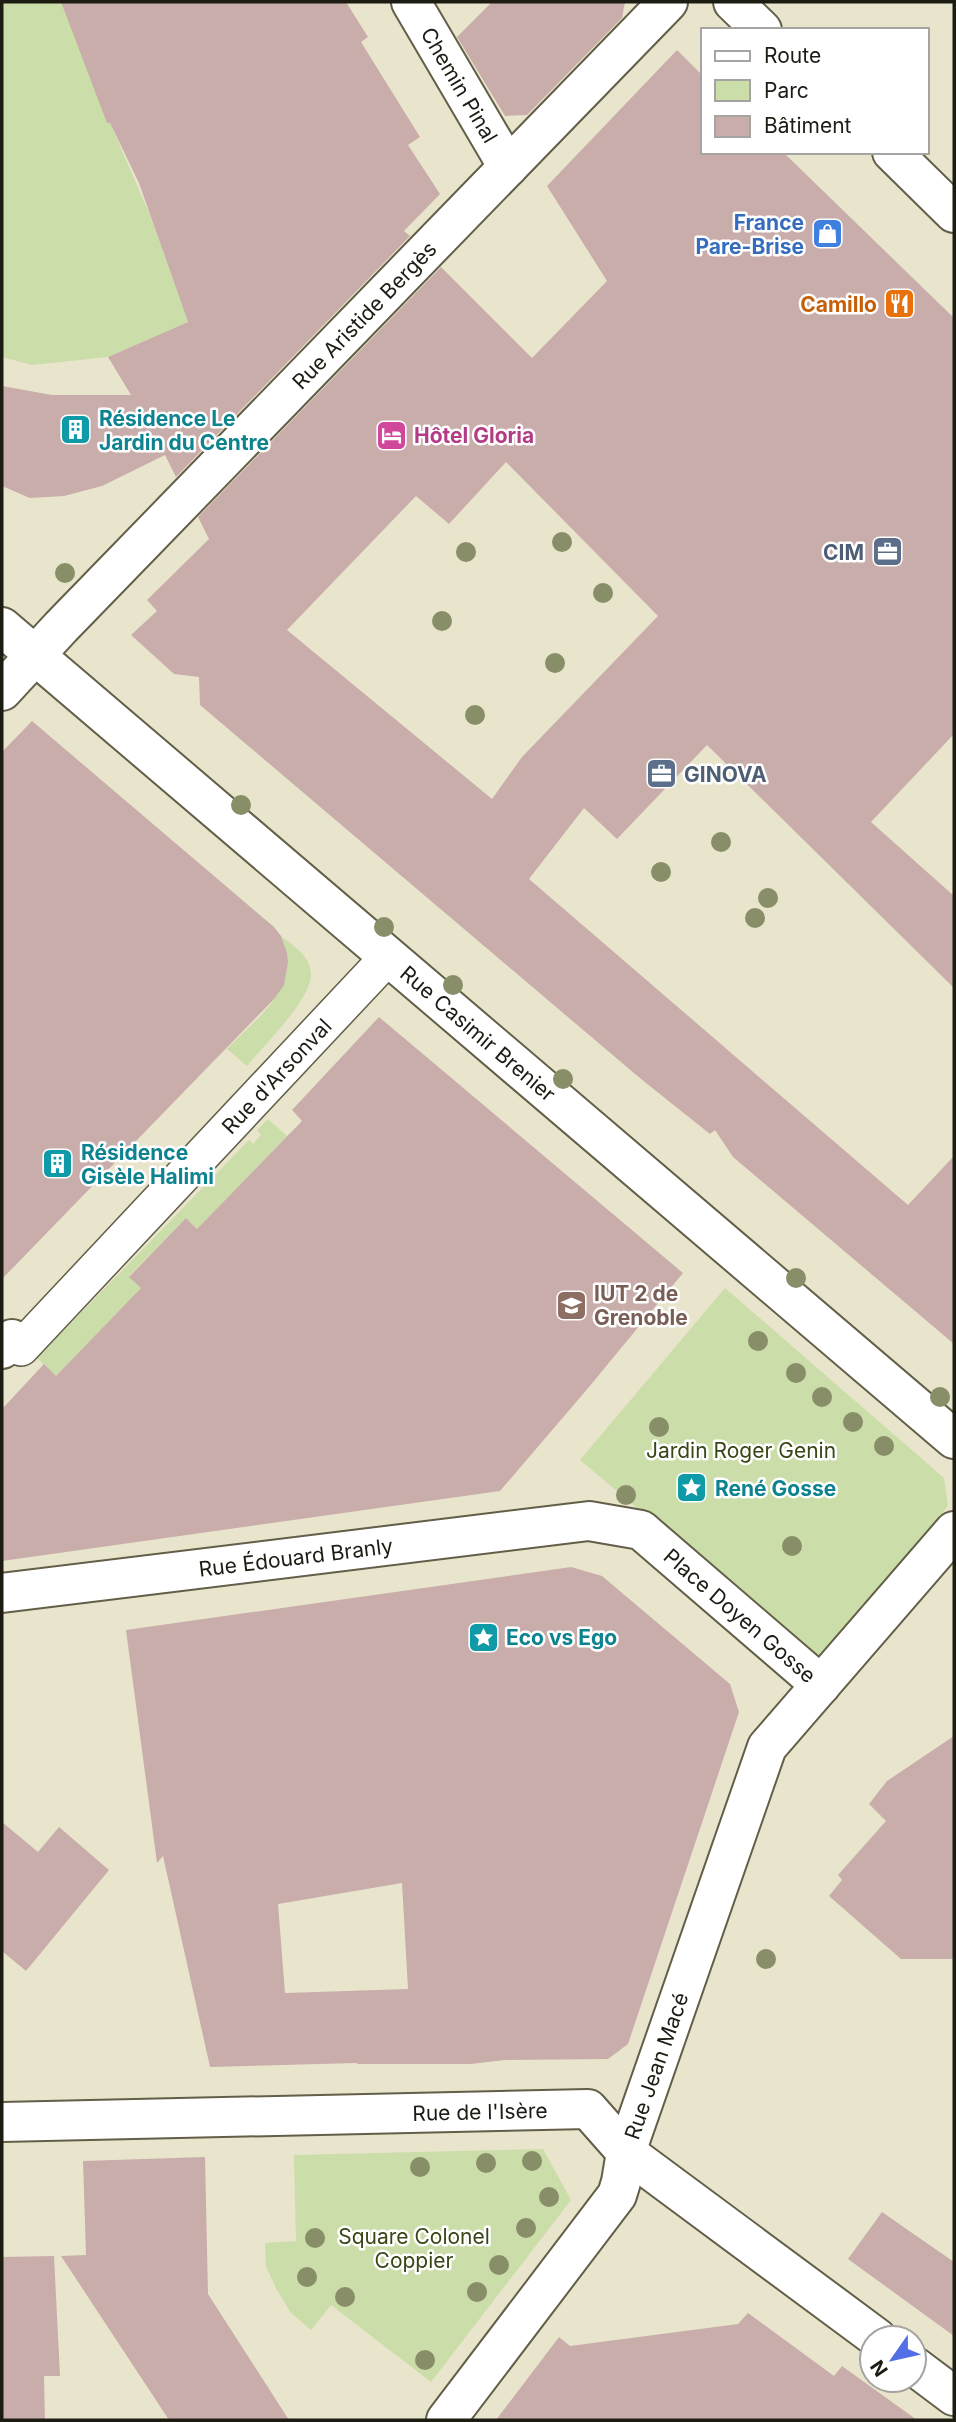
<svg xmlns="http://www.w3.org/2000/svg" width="956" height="2422" viewBox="0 0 956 2422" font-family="Inter,sans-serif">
  <rect width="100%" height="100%" fill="#e9e5cc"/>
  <path fill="#cbdda8" d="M2,2H62L110,123L150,215L188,322L108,357L32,365L2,357Z
    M281,936C293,945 310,956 311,973C313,998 263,1046 247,1066L227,1049C260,1014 302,989 281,936Z
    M268,1119L287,1136L197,1229L186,1218L129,1276L141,1288L56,1376L37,1358L249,1140L253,1144L261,1135L257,1130Z
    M725,1288L944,1478L948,1506L821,1663L580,1460Z
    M543,2149L571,2200L431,2382L331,2305L311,2330L291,2313L277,2290L266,2267L265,2243L296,2241L294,2155Z"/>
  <path fill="#c9adab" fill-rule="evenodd" d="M61,2H346L368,37L361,42L420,137L408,145L440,194L404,231L410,236L176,477L165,455L102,486L64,496L30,498L2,486V386L52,395H131L108,357L188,322L139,183L110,123H107Z
    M492,2H625L622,18L527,115L505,116L457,37Z
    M677,50L702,75V152H783L954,318V734L871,822L954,896V988L707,745L617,839L584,808L529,879L908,1205L954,1156V1344L733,1157L715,1130L710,1134L641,1079L200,705L199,677L174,674L131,635L157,611L147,600L209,539L198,517L441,267L532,358L607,281L547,186ZM506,462L658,616L522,757L492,799L287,630L416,496L449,524Z
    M32,721L274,927L281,936L287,953L288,962L284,985L275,998L2,1279V752Z
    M379,1017L683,1273L589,1387L500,1491L2,1561V1409L44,1364L56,1376L141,1288L129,1277L186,1218L197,1229L302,1121L292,1110Z
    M571,1567L602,1576L730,1684L739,1712L628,2044L608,2059L505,2060L471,2064H357V2063L210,2067L163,1856L157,1863L126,1630ZM402,1883L408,1989L285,1993L278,1904Z
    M954,1736V1959H901L829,1896L842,1880L838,1875L886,1821L869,1804L887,1781Z
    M2,1822L38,1852L59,1827L109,1870L26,1971L2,1951Z
    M205,2157L208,2294L289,2420H169L61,2256L86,2255L83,2161Z
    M882,2212L954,2262V2336L848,2259Z
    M54,2256L60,2376H44L45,2420H2V2257Z
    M748,2313L834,2376L842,2366L917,2420H496L559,2337L570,2346L738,2324Z"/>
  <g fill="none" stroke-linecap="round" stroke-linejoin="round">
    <defs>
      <g id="pedestrian">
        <path id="s1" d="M21,1348L388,957"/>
      </g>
      <g id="minor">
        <path id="s2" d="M411,2L508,167"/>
        <path d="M733,2L762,30"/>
        <path d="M892,152L954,213"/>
        <path id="s3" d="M2,627L954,1439"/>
        <path id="s4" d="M2,691L61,627L668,2"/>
        <path d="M2,1349L12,1339"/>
        <path id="s5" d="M2,1593L589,1521L641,1530L821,1685"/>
        <path id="s6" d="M2,2122L588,2109L626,2152L877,2338"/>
        <path d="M914,2366L954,2396"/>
        <path id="s7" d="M446,2420L617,2195L621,2182L626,2152L767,1747L954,1531"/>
      </g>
    </defs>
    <use href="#pedestrian" stroke="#625e48" stroke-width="38"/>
    <use href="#minor" stroke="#625e48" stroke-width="42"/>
    <use href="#pedestrian" stroke="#fff" stroke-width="35"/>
    <use href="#minor" stroke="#fff" stroke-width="38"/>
  </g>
  <g fill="#888e68">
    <circle cx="562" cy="542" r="10"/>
    <circle cx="466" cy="552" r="10"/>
    <circle cx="65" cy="573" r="10"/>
    <circle cx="603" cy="593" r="10"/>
    <circle cx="442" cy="621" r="10"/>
    <circle cx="555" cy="663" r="10"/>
    <circle cx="475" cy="715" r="10"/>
    <circle cx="241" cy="805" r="10"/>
    <circle cx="721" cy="842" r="10"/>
    <circle cx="661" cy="872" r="10"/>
    <circle cx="768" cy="898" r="10"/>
    <circle cx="755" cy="918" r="10"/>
    <circle cx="384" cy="927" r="10"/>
    <circle cx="453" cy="985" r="10"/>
    <circle cx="563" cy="1079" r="10"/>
    <circle cx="796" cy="1278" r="10"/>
    <circle cx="758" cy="1341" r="10"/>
    <circle cx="796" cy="1373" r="10"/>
    <circle cx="822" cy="1397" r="10"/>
    <circle cx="940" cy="1397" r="10"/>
    <circle cx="853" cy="1422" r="10"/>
    <circle cx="659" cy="1427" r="10"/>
    <circle cx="884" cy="1446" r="10"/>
    <circle cx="626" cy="1495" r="10"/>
    <circle cx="792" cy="1546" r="10"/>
    <circle cx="766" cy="1959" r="10"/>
    <circle cx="532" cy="2161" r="10"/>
    <circle cx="486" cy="2163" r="10"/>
    <circle cx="420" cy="2167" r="10"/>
    <circle cx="549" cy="2197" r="10"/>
    <circle cx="526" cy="2228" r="10"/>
    <circle cx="315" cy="2238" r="10"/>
    <circle cx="499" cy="2265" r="10"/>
    <circle cx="307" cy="2277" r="10"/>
    <circle cx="477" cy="2292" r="10"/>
    <circle cx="345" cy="2297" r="10"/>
    <circle cx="425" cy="2360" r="10"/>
  </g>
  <defs>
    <symbol id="shop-square" viewBox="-11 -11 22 22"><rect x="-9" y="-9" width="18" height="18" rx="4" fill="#3f7fe0" stroke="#fff"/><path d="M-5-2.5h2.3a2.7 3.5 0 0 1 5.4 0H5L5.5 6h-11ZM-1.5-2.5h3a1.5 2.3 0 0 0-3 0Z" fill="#fff"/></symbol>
    <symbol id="restaurant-square" viewBox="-11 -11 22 22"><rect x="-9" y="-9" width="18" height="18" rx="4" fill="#e8710a" stroke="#fff"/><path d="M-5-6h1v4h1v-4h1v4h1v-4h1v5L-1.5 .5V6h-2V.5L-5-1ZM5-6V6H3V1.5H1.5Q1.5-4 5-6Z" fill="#fff"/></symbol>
    <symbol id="building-square" viewBox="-11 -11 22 22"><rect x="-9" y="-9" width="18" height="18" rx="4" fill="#0f9aa8" stroke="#fff"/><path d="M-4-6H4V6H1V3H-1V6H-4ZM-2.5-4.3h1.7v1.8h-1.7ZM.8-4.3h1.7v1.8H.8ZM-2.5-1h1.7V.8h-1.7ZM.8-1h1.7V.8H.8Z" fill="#fff"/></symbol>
    <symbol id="hotel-square" viewBox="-11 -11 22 22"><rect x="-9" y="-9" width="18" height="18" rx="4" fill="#d1479c" stroke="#fff"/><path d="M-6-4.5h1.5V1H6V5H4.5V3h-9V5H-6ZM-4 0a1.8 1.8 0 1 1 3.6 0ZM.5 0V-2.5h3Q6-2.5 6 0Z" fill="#fff"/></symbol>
    <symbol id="office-square" viewBox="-11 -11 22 22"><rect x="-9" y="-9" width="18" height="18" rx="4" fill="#5c6f8a" stroke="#fff"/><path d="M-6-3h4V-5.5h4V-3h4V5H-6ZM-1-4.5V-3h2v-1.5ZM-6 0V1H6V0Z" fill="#fff"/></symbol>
    <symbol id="university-square" viewBox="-11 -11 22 22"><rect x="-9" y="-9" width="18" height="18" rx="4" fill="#8d6e63" stroke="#fff"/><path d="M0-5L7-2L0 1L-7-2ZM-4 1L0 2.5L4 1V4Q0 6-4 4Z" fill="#fff"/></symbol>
    <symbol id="sight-square" viewBox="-11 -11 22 22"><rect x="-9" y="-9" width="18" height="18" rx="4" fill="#0f9aa8" stroke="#fff"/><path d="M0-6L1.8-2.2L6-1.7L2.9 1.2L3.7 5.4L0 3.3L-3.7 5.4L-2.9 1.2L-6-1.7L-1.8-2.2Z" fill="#fff"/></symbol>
  </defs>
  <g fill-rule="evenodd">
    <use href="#shop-square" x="810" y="216" width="35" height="35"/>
    <use href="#restaurant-square" x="882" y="286" width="35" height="35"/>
    <use href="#building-square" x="58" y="412" width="35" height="35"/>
    <use href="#hotel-square" x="374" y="418" width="35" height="35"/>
    <use href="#office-square" x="870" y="534" width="35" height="35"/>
    <use href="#office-square" x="644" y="756" width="35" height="35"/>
    <use href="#building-square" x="40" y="1146" width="35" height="35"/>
    <use href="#university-square" x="554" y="1288" width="35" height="35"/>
    <use href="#sight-square" x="674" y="1470" width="35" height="35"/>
    <use href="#sight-square" x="466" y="1620" width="35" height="35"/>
  </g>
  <g text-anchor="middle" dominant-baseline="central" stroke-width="5" stroke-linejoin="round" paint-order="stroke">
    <g font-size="21" fill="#1d1c13" stroke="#fff">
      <text stroke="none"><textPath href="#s2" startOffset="96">Chemin Pinal</textPath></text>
      <text stroke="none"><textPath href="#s4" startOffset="522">Rue Aristide Bergès</textPath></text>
      <text stroke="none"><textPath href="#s3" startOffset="626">Rue Casimir Brenier</textPath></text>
      <text stroke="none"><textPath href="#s1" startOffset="373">Rue d'Arsonval</textPath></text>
      <text stroke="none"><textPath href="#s5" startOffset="296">Rue Édouard Branly</textPath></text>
      <text stroke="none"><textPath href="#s5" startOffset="775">Place Doyen Gosse</textPath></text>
      <text stroke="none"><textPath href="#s7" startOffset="418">Rue Jean Macé</textPath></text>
      <text stroke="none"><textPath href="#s6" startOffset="478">Rue de l'Isère</textPath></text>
    </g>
    <g font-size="21" font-weight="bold" fill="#366cbe" stroke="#fff" text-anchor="end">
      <text x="804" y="222">France<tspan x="804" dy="24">Pare-Brise</tspan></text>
    </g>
    <g font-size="21" font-weight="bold" fill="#c56008" stroke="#fff" text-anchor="end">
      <text x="877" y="304">Camillo</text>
    </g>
    <g font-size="21" font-weight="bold" fill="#0d838f" stroke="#fff" text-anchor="start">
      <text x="99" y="418">Résidence Le<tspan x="99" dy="24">Jardin du Centre</tspan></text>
      <text x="81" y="1152">Résidence<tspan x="81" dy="24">Gisèle Halimi</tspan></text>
      <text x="715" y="1488">René Gosse</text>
      <text x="506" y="1637">Eco vs Ego</text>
    </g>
    <g font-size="21" font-weight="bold" fill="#b23c85" stroke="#fff" text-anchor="start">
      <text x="414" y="435">Hôtel Gloria</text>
    </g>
    <g font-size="21" font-weight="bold" fill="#4e5e75" stroke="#fff" text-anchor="end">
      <text x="864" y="552">CIM</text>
      <text x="684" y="774" text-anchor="start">GINOVA</text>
    </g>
    <g font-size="21" font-weight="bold" fill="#785e54" stroke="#fff" text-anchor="start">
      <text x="594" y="1293">IUT 2 de<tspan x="594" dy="24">Grenoble</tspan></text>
    </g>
    <g font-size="21" fill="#394616" stroke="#fff">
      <text x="741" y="1450">Jardin Roger Genin</text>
      <text x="414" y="2236">Square Colonel<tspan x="414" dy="24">Coppier</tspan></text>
    </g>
  </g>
  <rect width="956" height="2422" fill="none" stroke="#1d1c13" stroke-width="7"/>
  <rect x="701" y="28" width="228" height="126" fill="#ffffff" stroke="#a5a4a1" stroke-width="2"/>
  <rect x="715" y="51" width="35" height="10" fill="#ffffff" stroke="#a5a4a1" stroke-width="2"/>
  <text x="764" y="63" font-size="21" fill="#1d1c13">Route</text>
  <rect x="715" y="80" width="35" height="21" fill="#cbdda8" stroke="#a5a4a1" stroke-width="2"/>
  <text x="764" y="98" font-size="21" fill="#1d1c13">Parc</text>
  <rect x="715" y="116" width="35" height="21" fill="#c9adab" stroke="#a5a4a1" stroke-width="2"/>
  <text x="764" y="133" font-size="21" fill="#1d1c13">Bâtiment</text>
  <g transform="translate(893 2359) rotate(236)"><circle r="33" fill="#ffffff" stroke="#a5a4a1" stroke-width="2"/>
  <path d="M0-5L12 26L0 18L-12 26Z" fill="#546fe5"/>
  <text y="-10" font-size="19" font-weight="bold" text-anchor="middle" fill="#1d1c13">N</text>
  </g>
</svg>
